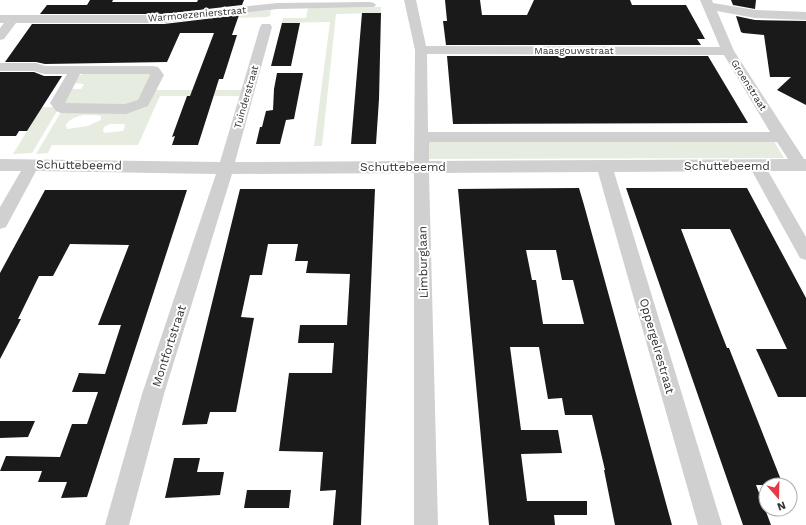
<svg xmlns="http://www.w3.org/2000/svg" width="806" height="525" viewBox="0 0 806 525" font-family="'Work Sans',sans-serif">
  <rect width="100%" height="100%" fill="#fff"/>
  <path fill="#e6ecdf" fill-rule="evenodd" d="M381,7V13L336,14L322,146H314L330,22L282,23L283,18H306L308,8Z
    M270,10H271L270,16L267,17L201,19Z
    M148,72L153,77L141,101L126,106H67L62,103L70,89H81L84,84L73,83L77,77L85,73Z
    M153,90H242L240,96H160L138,145H52L48,153L36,154L61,112H126ZM83,115H95L101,116V120L88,126L67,129L66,126C68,119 76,117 83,115ZM110,124H124L125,126L123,131L104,133L103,131L104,127Z
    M42,107H53L57,111L32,153L13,154Z
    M774,141L784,158L426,159V142Z"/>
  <path fill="#1a1a1a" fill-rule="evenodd" d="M90,0H113L112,2H197L198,0H244L242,5L164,14H40L47,5H87Z
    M445,0H480L482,15H527L534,0H630L632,5H686L705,39H697L701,45H446L443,21H447Z
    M731,0H756L755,9L733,5Z
    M362,13H381L379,99L376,144H351Z
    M239,15L232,35H237L223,79H219L198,145H172L175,136L172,137L187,96H190L214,33H180L167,62L45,64L36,62H5L32,24H164Z
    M736,16L755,20L806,21V105L777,90L791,77H770L764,35L743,33L741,32Z
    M282,23H300L291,66H271Z
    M447,56H708L748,123L453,124Z
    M0,72H34L44,76H62L27,131H19L16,136H0Z
    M277,73H303L294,119L286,120L280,144H256L260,127H262L266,111L273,110L274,89Z
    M579,188L584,205L672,525H615L604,470H605L592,415H565L562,398L548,399L539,347H510L521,430H558L562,453L521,454L527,501H587V515H554L555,525H489L458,189ZM526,250H556L562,280H573L584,324H543L536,280H532Z
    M626,188H747L806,298V397H778L756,349H787L730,229H681L709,302L727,348H729L783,485H756L771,525H743Z
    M240,189H375L361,525H333L336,490L320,491L323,452L279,451L289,373H332L334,343H298L300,325H347L350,274L306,273L308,261H295L298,244H268L262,275H250L241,317L254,318L236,412H210L207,424L182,425Z
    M45,190H187L87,497L61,498L67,482H38L42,471H0L6,456L60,457L72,424H87L98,392H72L79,373L105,374L121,325H98L129,245L70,244L53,276H39L18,319H21L0,359V273Z
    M0,421H35L28,437L0,438Z
    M174,458H200L197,472H224L220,495L165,498Z
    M247,490H291L289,508H244Z"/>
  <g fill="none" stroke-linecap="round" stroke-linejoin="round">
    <path fill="#d0d0d0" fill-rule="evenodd" d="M404,0H416L426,46L720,47L700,0H712L713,3L755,10L806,12V20L755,18L717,11L734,51L804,159H806V171H768L806,237V260L800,258L752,171L614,172L722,525H698L598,172L429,173L438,525H414V173L232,174L164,394L129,525H105L142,394L216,174L36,171L6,227L0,229V207L21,171H0V159L220,162L260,27L262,24H270L272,27L235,162L414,161L415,50ZM427,54L724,55L770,132H428ZM429,142H777L788,159L429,161Z
      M370,2L374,3L376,5L374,7L277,9L164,23H16L4,39L0,40V28L4,23H0V15H164L277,3Z
      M0,63H36L45,66H153L158,67L164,75L148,106L126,114L61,113L56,111L50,103L67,74H44L34,71H0ZM80,74H149L150,75L138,100L125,104L65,103Z"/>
  </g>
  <g text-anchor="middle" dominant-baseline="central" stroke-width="4" stroke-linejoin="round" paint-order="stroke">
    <g font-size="10" fill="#333" stroke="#fff">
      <text transform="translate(197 14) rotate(-5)">Warmoezenierstraat</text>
      <text x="574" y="50">Maasgouwstraat</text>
      <text transform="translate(749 85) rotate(58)">Groenstraat</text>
      <text transform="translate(246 97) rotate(-74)">Tuinderstraat</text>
    </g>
    <g font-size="12" fill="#333" stroke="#fff">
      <text transform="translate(79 165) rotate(1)">Schuttebeemd</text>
      <text x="727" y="166">Schuttebeemd</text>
      <text x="403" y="167">Schuttebeemd</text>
      <text transform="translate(423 262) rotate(-91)">Limburglaan</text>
      <text transform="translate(169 346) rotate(-72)">Montfortstraat</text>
      <text transform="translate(657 346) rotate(74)">Oppergelrestraat</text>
    </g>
  </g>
  <g transform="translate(778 497) rotate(160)"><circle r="19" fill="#ffffff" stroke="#adadad"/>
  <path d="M0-3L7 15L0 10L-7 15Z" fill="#e63946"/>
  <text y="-6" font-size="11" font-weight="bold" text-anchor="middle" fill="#333333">N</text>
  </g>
</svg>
